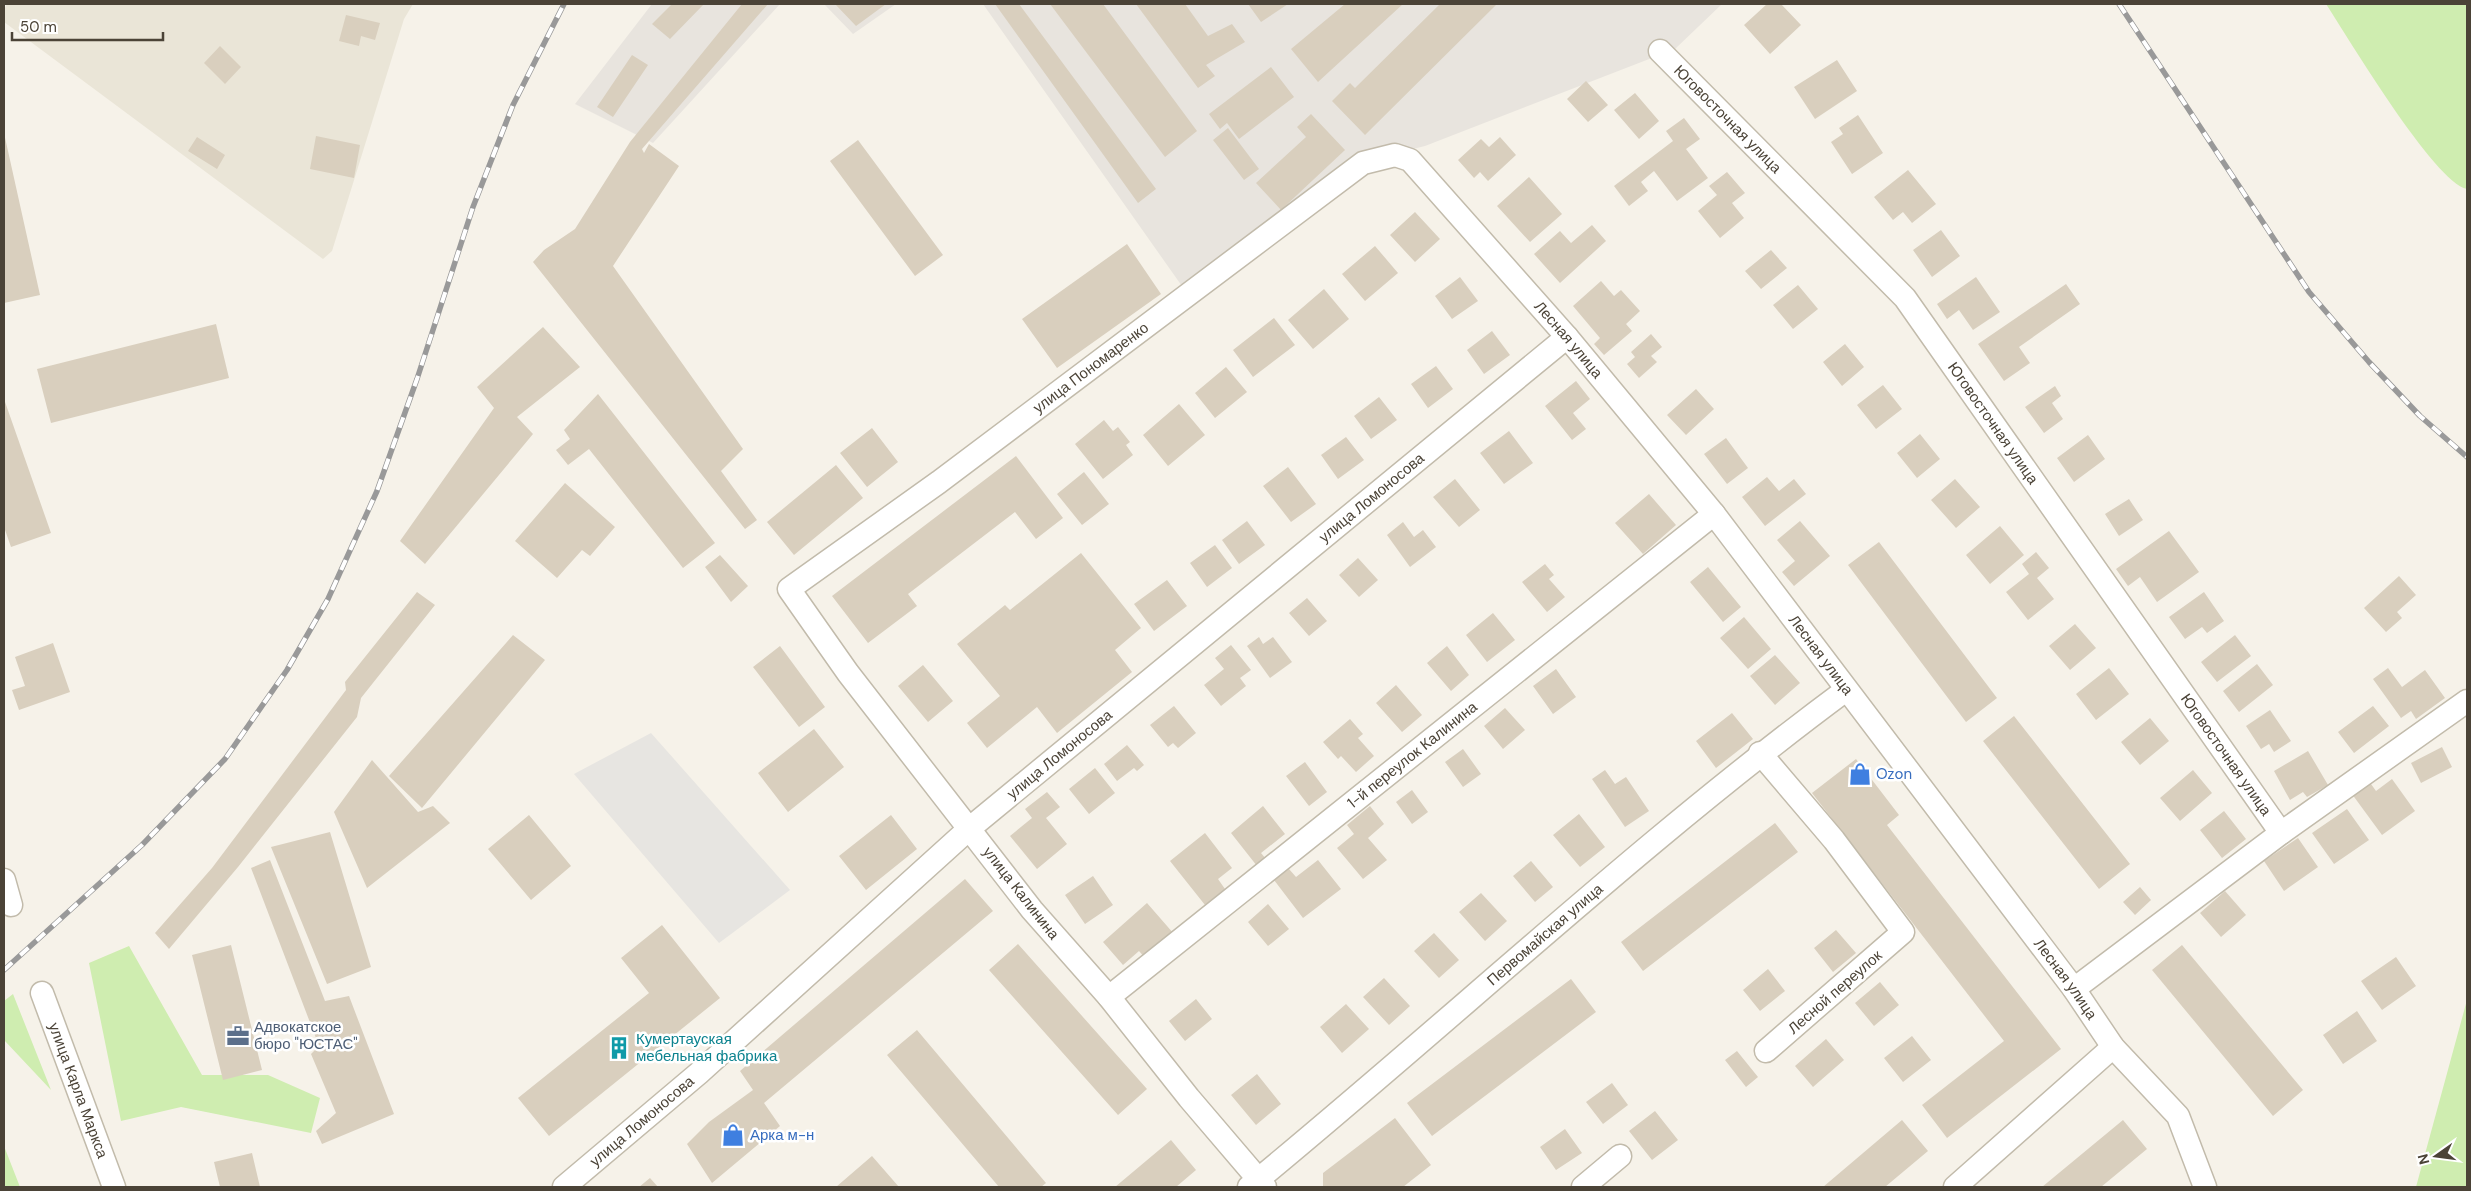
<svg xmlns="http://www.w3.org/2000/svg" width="2471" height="1191" viewBox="0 0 2471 1191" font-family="'DM Sans',sans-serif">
  <rect width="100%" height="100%" fill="#f6f2e9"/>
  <path fill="#eae5d7" d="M7,4H413L404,19L332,251L323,259L4,22V10Z"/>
  <path fill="#e8e4de" d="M652,4H780L653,143L575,104Z
    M824,4H896L853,34Z
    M983,4H1722L1675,49L1425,146L1356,163L1184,289Z"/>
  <path fill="#cfedb0" d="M2326,4H2467V189C2434,182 2349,39 2326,4Z
    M129,946L202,1075H268L320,1098L311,1133L181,1107L121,1121L89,963Z
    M13,994L51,1090L4,1040V1001Z
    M2467,1000V1187H2416Z
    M4,1146L20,1187H4Z"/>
  <path fill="#e7e5e1" d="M651,733L790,890L719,943L574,774Z"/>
  <path fill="#d9cfbe" d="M672,4H704L670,39L652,24Z
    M742,4H768L642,149L644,153L649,144L679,166L613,266L743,449L721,471L757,520L745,529L533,262L544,250L575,229L630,142Z
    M835,4H886L856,26Z
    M995,4H1019L1156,189L1138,203Z
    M1050,4H1103L1197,131L1165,157Z
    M1136,4H1185L1208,36L1232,24L1245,42L1206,65L1215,76L1198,88Z
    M1248,4H1288L1261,22Z
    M1345,4H1403L1318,82L1291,49Z
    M1440,4H1497L1365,135L1332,101L1350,83L1355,88Z
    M1767,4H1781L1801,25L1770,54L1744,25Z
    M346,15L380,23L375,40L361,36L359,46L339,41Z
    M220,46L241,67L225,84L204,63Z
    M632,55L648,65L613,117L597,107Z
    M1837,60L1857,91L1815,119L1794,87Z
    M1271,67L1294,97L1239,139L1227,123L1220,129L1209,114Z
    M1586,81L1608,105L1588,122L1567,99Z
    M1635,93L1659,121L1639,139L1614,110Z
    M1311,114L1345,150L1281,210L1256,183L1306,137L1297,127Z
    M1858,115L1883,153L1852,174L1831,142L1843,134L1839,128Z
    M1684,118L1700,139L1686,149L1708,178L1677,201L1654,171L1641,182L1648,191L1629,206L1614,186L1673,141L1666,131Z
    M1228,128L1259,169L1244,180L1213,140Z
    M4,133L40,295L4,303Z
    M316,136L360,145L354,178L310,169Z
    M197,137L225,155L217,169L188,151Z
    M1500,137L1516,155L1488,181L1480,172L1474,178L1458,160L1481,139L1489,147Z
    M858,140L943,255L915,276L830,161Z
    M1908,170L1936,204L1912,223L1903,212L1893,220L1874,197Z
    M1727,172L1745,193L1732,203L1744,218L1720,238L1698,211L1717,195L1709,186Z
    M1529,177L1562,214L1530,242L1497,206Z
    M1415,212L1440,239L1415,262L1390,235Z
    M1592,225L1606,241L1560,283L1534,254L1560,231L1571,243Z
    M1941,230L1960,256L1932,277L1913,250Z
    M1127,244L1161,294L1057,368L1022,319Z
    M1375,246L1398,273L1365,301L1342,274Z
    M1771,250L1787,268L1761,289L1745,271Z
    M1460,277L1478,301L1452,319L1435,296Z
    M1976,277L2000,312L1973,330L1959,310L1947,319L1937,304Z
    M1601,281L1614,296L1621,290L1640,311L1626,324L1632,331L1604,355L1594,344L1600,338L1573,306Z
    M2066,284L2080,304L2019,347L2030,363L2004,381L1978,344Z
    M1798,285L1818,309L1793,329L1773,305Z
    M1324,289L1349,319L1313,349L1288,320Z
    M1274,318L1295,345L1253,377L1233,350Z
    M216,324L229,378L51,423L37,369Z
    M543,327L580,367L517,417L533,434L425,564L400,541L494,408L477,387Z
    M1492,331L1510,355L1484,374L1467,350Z
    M1651,334L1662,347L1651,356L1657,362L1639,378L1627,364L1635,357L1631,352Z
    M1845,344L1864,367L1842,386L1823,362Z
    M1436,366L1453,389L1428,408L1411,384Z
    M1226,367L1247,392L1215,418L1195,393Z
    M1576,381L1590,399L1573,413L1586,429L1572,440L1545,406Z
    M1883,385L1902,409L1876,429L1857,405Z
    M2055,386L2061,396L2052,403L2063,419L2044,433L2025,407Z
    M1696,389L1714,409L1686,435L1667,415Z
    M598,394L715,543L683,568L589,449L568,465L556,450L570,439L564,430Z
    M1379,397L1397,420L1371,439L1354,416Z
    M4,399L51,533L11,547L4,527Z
    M1179,404L1205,435L1168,466L1143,435Z
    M1104,420L1113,431L1118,427L1130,442L1126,445L1133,455L1103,479L1075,444Z
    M872,428L898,462L867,487L840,453Z
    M1509,431L1533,463L1504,484L1480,453Z
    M1920,434L1940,459L1917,478L1897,453Z
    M2088,435L2105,459L2074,482L2057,458Z
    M1346,437L1364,460L1338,479L1321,455Z
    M1726,438L1748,468L1727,484L1704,454Z
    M1016,456L1063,518L1036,539L1015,512L908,594L917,606L868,643L832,596Z
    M836,465L863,498L794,555L767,522Z
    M1288,467L1316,504L1291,522L1263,486Z
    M1084,472L1109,504L1082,525L1057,494Z
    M1767,477L1779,491L1794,479L1806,494L1765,526L1742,497Z
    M1455,479L1480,510L1459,527L1433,497Z
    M1955,479L1980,507L1956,528L1931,500Z
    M565,483L615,527L590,556L582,550L557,578L515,541Z
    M1649,494L1676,525L1643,554L1615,523Z
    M2129,499L2143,520L2119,536L2105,514Z
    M1247,521L1265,545L1239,564L1222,540Z
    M1800,521L1830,556L1794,586L1782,572L1795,561L1777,540Z
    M1403,522L1414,537L1423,530L1436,547L1410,567L1387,535Z
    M2000,526L2024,555L1990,584L1966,555Z
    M2169,531L2199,572L2157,602L2140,577L2128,586L2116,569Z
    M1879,542L1997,698L1966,722L1848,565Z
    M1215,545L1232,568L1207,587L1190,563Z
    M2036,552L2049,568L2037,578L2054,599L2028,620L2006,592L2029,574L2022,564Z
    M1081,553L1141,628L1115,650L1132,672L1057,733L1037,707L987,748L967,723L1000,696L957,644L1005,605L1010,610Z
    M720,555L748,586L731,602L705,567Z
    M1358,558L1378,580L1359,597L1339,575Z
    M1545,564L1554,575L1549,579L1565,597L1547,612L1522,582Z
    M1708,567L1741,607L1723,622L1690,582Z
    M2399,576L2416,595L2397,612L2402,618L2386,632L2364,608Z
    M1167,580L1187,606L1154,631L1134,604Z
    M417,592L435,605L361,698L357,717L238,867L169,949L155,933L212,868L346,690L345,682Z
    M2204,592L2224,621L2207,633L2202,627L2185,639L2169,617Z
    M1307,598L1327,621L1309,636L1289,613Z
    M1493,613L1515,640L1487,662L1466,635Z
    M1744,617L1771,649L1748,669L1720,638Z
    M2075,624L2096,648L2070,670L2049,646Z
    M513,635L545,660L422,808L389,776Z
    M2235,635L2251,656L2217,682L2201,662Z
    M1259,637L1263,644L1273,637L1292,662L1270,678L1247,646Z
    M53,643L70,692L19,710L12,690L25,686L15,657Z
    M1231,645L1251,670L1240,678L1246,686L1221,706L1204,685L1224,669L1215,658Z
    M780,646L825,707L799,727L753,667Z
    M1447,646L1469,675L1451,691L1427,663Z
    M1775,655L1800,683L1775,705L1750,676Z
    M2257,664L2273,685L2239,712L2223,691Z
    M923,665L953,701L928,722L898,686Z
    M2109,668L2129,694L2096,720L2076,694Z
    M2388,668L2402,687L2425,670L2445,698L2416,719L2411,711L2401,718L2373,679Z
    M1556,669L1576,697L1553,714L1533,686Z
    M1396,685L1422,715L1402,732L1376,703Z
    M1174,706L1196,733L1178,748L1173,743L1168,747L1150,725Z
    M2373,706L2389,726L2354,753L2338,732Z
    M1505,708L1525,730L1503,749L1484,726Z
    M2270,710L2291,741L2274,752L2269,744L2261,749L2246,726Z
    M1732,713L1753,739L1716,768L1696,741Z
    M2014,716L2130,864L2099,889L1983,741Z
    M2150,718L2169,741L2140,765L2121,742Z
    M1350,719L1363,734L1358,738L1374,756L1356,772L1341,756L1338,759L1323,742Z
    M814,729L844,767L788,812L758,773Z
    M1127,745L1144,765L1137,771L1134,768L1117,781L1104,764Z
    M2442,747L2452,767L2421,783L2411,763Z
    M1463,749L1481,774L1463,787L1445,762Z
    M2308,751L2328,785L2307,797L2303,792L2290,800L2274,771Z
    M1856,759L1899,815L1887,825L2061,1049L1947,1138L1922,1105L2004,1041L1812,793Z
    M372,760L418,812L433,806L450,823L367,888L334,812Z
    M1305,762L1327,792L1309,806L1286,776Z
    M1095,768L1115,793L1089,814L1069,789Z
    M1605,770L1615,784L1626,777L1649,811L1625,827L1592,779Z
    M2193,770L2212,793L2180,821L2160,798Z
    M2366,777L2376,791L2392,779L2415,811L2382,835L2349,790Z
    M1412,790L1428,812L1412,824L1396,802Z
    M1047,792L1060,807L1046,818L1067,844L1037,869L1010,836L1032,818L1025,809Z
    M1263,806L1285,834L1261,853L1266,859L1257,866L1231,833Z
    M1370,806L1384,824L1368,838L1387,860L1363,879L1337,848L1354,834L1347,825Z
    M2347,809L2369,840L2334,864L2312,833Z
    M2224,811L2246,839L2222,858L2200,830Z
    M1579,814L1605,847L1580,867L1553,835Z
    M529,815L571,866L531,900L488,849Z
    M891,815L917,849L866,890L839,856Z
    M1775,823L1798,852L1643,971L1621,942Z
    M330,832L371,967L327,984L271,847Z
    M1205,833L1232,868L1218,879L1225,889L1205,905L1170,861Z
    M2298,838L2318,867L2284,891L2264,861Z
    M270,860L325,1001L349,996L394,1114L322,1144L316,1131L336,1113L311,1054L319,1046L251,868Z
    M1318,860L1341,889L1303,918L1274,880L1289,869L1296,877Z
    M1531,861L1553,887L1535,902L1513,876Z
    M1093,876L1113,905L1085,924L1065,895Z
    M965,879L993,911L764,1103L780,1126L712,1183L687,1144L709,1122L753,1090L740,1071Z
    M2140,887L2151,900L2135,915L2123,902Z
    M2225,891L2246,915L2221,937L2200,913Z
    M1481,893L1507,921L1485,941L1459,912Z
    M1147,903L1174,934L1146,959L1139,951L1123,965L1103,942Z
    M1268,904L1289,929L1268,946L1248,922Z
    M662,925L720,998L549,1136L518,1098L649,993L621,958Z
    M1836,930L1856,953L1833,972L1814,948Z
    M1434,933L1459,960L1439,978L1414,951Z
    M1018,944L1147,1089L1118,1115L989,970Z
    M231,945L262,1070L223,1080L192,955Z
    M2182,945L2303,1090L2273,1116L2152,970Z
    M2396,957L2416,986L2382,1010L2361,981Z
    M1768,969L1785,991L1760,1011L1743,990Z
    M1384,978L1410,1006L1389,1025L1363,997Z
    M1571,979L1596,1012L1432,1136L1407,1103Z
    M1880,982L1899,1005L1874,1026L1855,1003Z
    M1196,999L1212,1019L1185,1041L1169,1021Z
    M1346,1004L1369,1029L1342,1053L1320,1027Z
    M2357,1011L2377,1041L2343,1064L2323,1035Z
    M917,1030L1046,1183L1041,1187H999L887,1055Z
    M1912,1036L1931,1060L1903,1082L1884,1058Z
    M1826,1039L1844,1060L1813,1087L1795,1066Z
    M1737,1051L1758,1077L1746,1087L1725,1060Z
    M1257,1074L1281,1104L1256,1125L1231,1095Z
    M1612,1083L1628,1105L1603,1124L1586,1102Z
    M1655,1111L1678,1140L1652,1160L1629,1131Z
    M1395,1118L1431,1165L1403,1187H1323V1173Z
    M1902,1120L1928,1151L1885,1187H1823Z
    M2123,1120L2147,1149L2101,1187H2042Z
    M1565,1129L1582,1153L1556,1170L1540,1147Z
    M1171,1140L1196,1170L1176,1187H1115Z
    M252,1153L260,1187H220L214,1162Z
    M872,1156L899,1187H836Z
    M650,1178L658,1187H639Z"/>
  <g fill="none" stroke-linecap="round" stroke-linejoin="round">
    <defs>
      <g id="minor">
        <path id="s1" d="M1660,51L1905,298L2281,833"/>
        <path d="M1760,753L1834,840L1903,932L1766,1051"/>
        <path d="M4,880L11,905"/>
        <path d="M2074,989L2281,833L2467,701"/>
        <path id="s2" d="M42,993L114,1187"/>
        <path id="s3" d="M1109,997L1714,514"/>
        <path id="s4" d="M564,1187L699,1073L970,828L1567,337"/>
        <path id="s5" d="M1249,1187C1449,1023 1638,844 1846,690"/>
        <path id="s6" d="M1265,1187L1189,1098L1109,997L1032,910L848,673L789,589L939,482L1363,163L1395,155L1410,160L1567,337L1714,514L2074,989L2113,1047L2178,1116L2205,1187"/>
        <path d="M1583,1187L1620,1156"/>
        <path d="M1955,1187L2113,1047"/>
      </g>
    </defs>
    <use href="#minor" stroke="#c2bbab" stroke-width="25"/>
    <use href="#minor" stroke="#fff" stroke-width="22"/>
    <defs>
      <path id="rail" d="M2119,4L2309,292L2369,362L2420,416L2467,457
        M4,970L142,845L225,759L287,670L328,599L377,491L417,379L473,207L513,105L564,4"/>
    </defs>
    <use href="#rail" stroke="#999" stroke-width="5.5"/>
    <use href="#rail" stroke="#fff" stroke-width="4" stroke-dasharray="11" stroke-linecap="butt"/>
  </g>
  <defs>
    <symbol id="shop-bare" viewBox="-9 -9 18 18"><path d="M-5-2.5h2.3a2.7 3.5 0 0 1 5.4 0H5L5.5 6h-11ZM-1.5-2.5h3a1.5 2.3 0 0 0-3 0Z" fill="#3f7fe0" stroke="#fff" stroke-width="2.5" paint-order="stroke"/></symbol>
    <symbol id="office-bare" viewBox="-9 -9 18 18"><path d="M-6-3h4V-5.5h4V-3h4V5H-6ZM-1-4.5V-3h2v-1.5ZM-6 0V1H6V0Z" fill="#5c6f8a" stroke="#fff" stroke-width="2.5" paint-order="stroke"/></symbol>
    <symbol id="building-bare" viewBox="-9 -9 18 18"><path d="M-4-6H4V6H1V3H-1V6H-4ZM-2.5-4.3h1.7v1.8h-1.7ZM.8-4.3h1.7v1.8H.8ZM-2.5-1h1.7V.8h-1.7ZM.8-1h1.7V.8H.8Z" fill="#0f9aa8" stroke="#fff" stroke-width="2.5" paint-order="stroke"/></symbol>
  </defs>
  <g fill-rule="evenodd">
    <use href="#shop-bare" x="1844" y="758" width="32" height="32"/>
    <use href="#office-bare" x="222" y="1020" width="32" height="32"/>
    <use href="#building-bare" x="603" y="1032" width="32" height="32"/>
    <use href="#shop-bare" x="717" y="1119" width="32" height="32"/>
  </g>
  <g text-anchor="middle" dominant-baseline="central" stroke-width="5" stroke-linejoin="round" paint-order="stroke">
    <g font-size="15" fill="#4b4337" stroke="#fff">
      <text stroke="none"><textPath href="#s1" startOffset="96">Юговосточная улица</textPath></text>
      <text stroke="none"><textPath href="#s6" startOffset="1768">Лесная улица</textPath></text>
      <text stroke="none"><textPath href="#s6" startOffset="1139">улица Пономаренко</textPath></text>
      <text stroke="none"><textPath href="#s1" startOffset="501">Юговосточная улица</textPath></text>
      <text stroke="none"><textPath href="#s4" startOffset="1062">улица Ломоносова</textPath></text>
      <text stroke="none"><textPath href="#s6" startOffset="2172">Лесная улица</textPath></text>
      <text stroke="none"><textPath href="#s1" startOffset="906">Юговосточная улица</textPath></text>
      <text stroke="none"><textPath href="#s4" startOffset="658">улица Ломоносова</textPath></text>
      <text stroke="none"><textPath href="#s3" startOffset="388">1-й переулок Калинина</textPath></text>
      <text transform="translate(1021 893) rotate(52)">улица Калинина</text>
      <text stroke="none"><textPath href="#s5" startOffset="389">Первомайская улица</textPath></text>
      <text stroke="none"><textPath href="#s6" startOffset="2578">Лесная улица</textPath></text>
      <text transform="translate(1835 992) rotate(-41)">Лесной переулок</text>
      <text stroke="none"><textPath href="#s2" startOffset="104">улица Карла Маркса</textPath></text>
      <text stroke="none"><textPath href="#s4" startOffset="102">улица Ломоносова</textPath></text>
    </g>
    <g font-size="15" fill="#366cbe" stroke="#fff" text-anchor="start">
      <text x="1876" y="774">Ozon</text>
      <text x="750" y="1135">Арка м-н</text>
    </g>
    <g font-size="15" fill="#4e5e75" stroke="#fff" text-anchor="start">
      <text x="254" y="1027">Адвокатское<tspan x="254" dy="17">бюро "ЮСТАС"</tspan></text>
    </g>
    <g font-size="15" fill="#0d838f" stroke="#fff" text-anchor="start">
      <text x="636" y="1039">Кумертауская<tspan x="636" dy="17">мебельная фабрика</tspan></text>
    </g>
  </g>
  <rect width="2471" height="1191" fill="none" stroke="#4b4337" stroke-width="10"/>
  <g transform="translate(2436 1156) rotate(256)" stroke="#ffffff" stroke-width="4" paint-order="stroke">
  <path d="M0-4L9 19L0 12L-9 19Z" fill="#4b4337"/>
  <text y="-8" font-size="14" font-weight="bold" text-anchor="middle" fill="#4b4337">N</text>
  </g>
  <path d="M12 32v8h151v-8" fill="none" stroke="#4b4337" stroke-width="2.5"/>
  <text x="20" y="32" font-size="15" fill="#4b4337" stroke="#ffffff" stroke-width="4" paint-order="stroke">50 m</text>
</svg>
